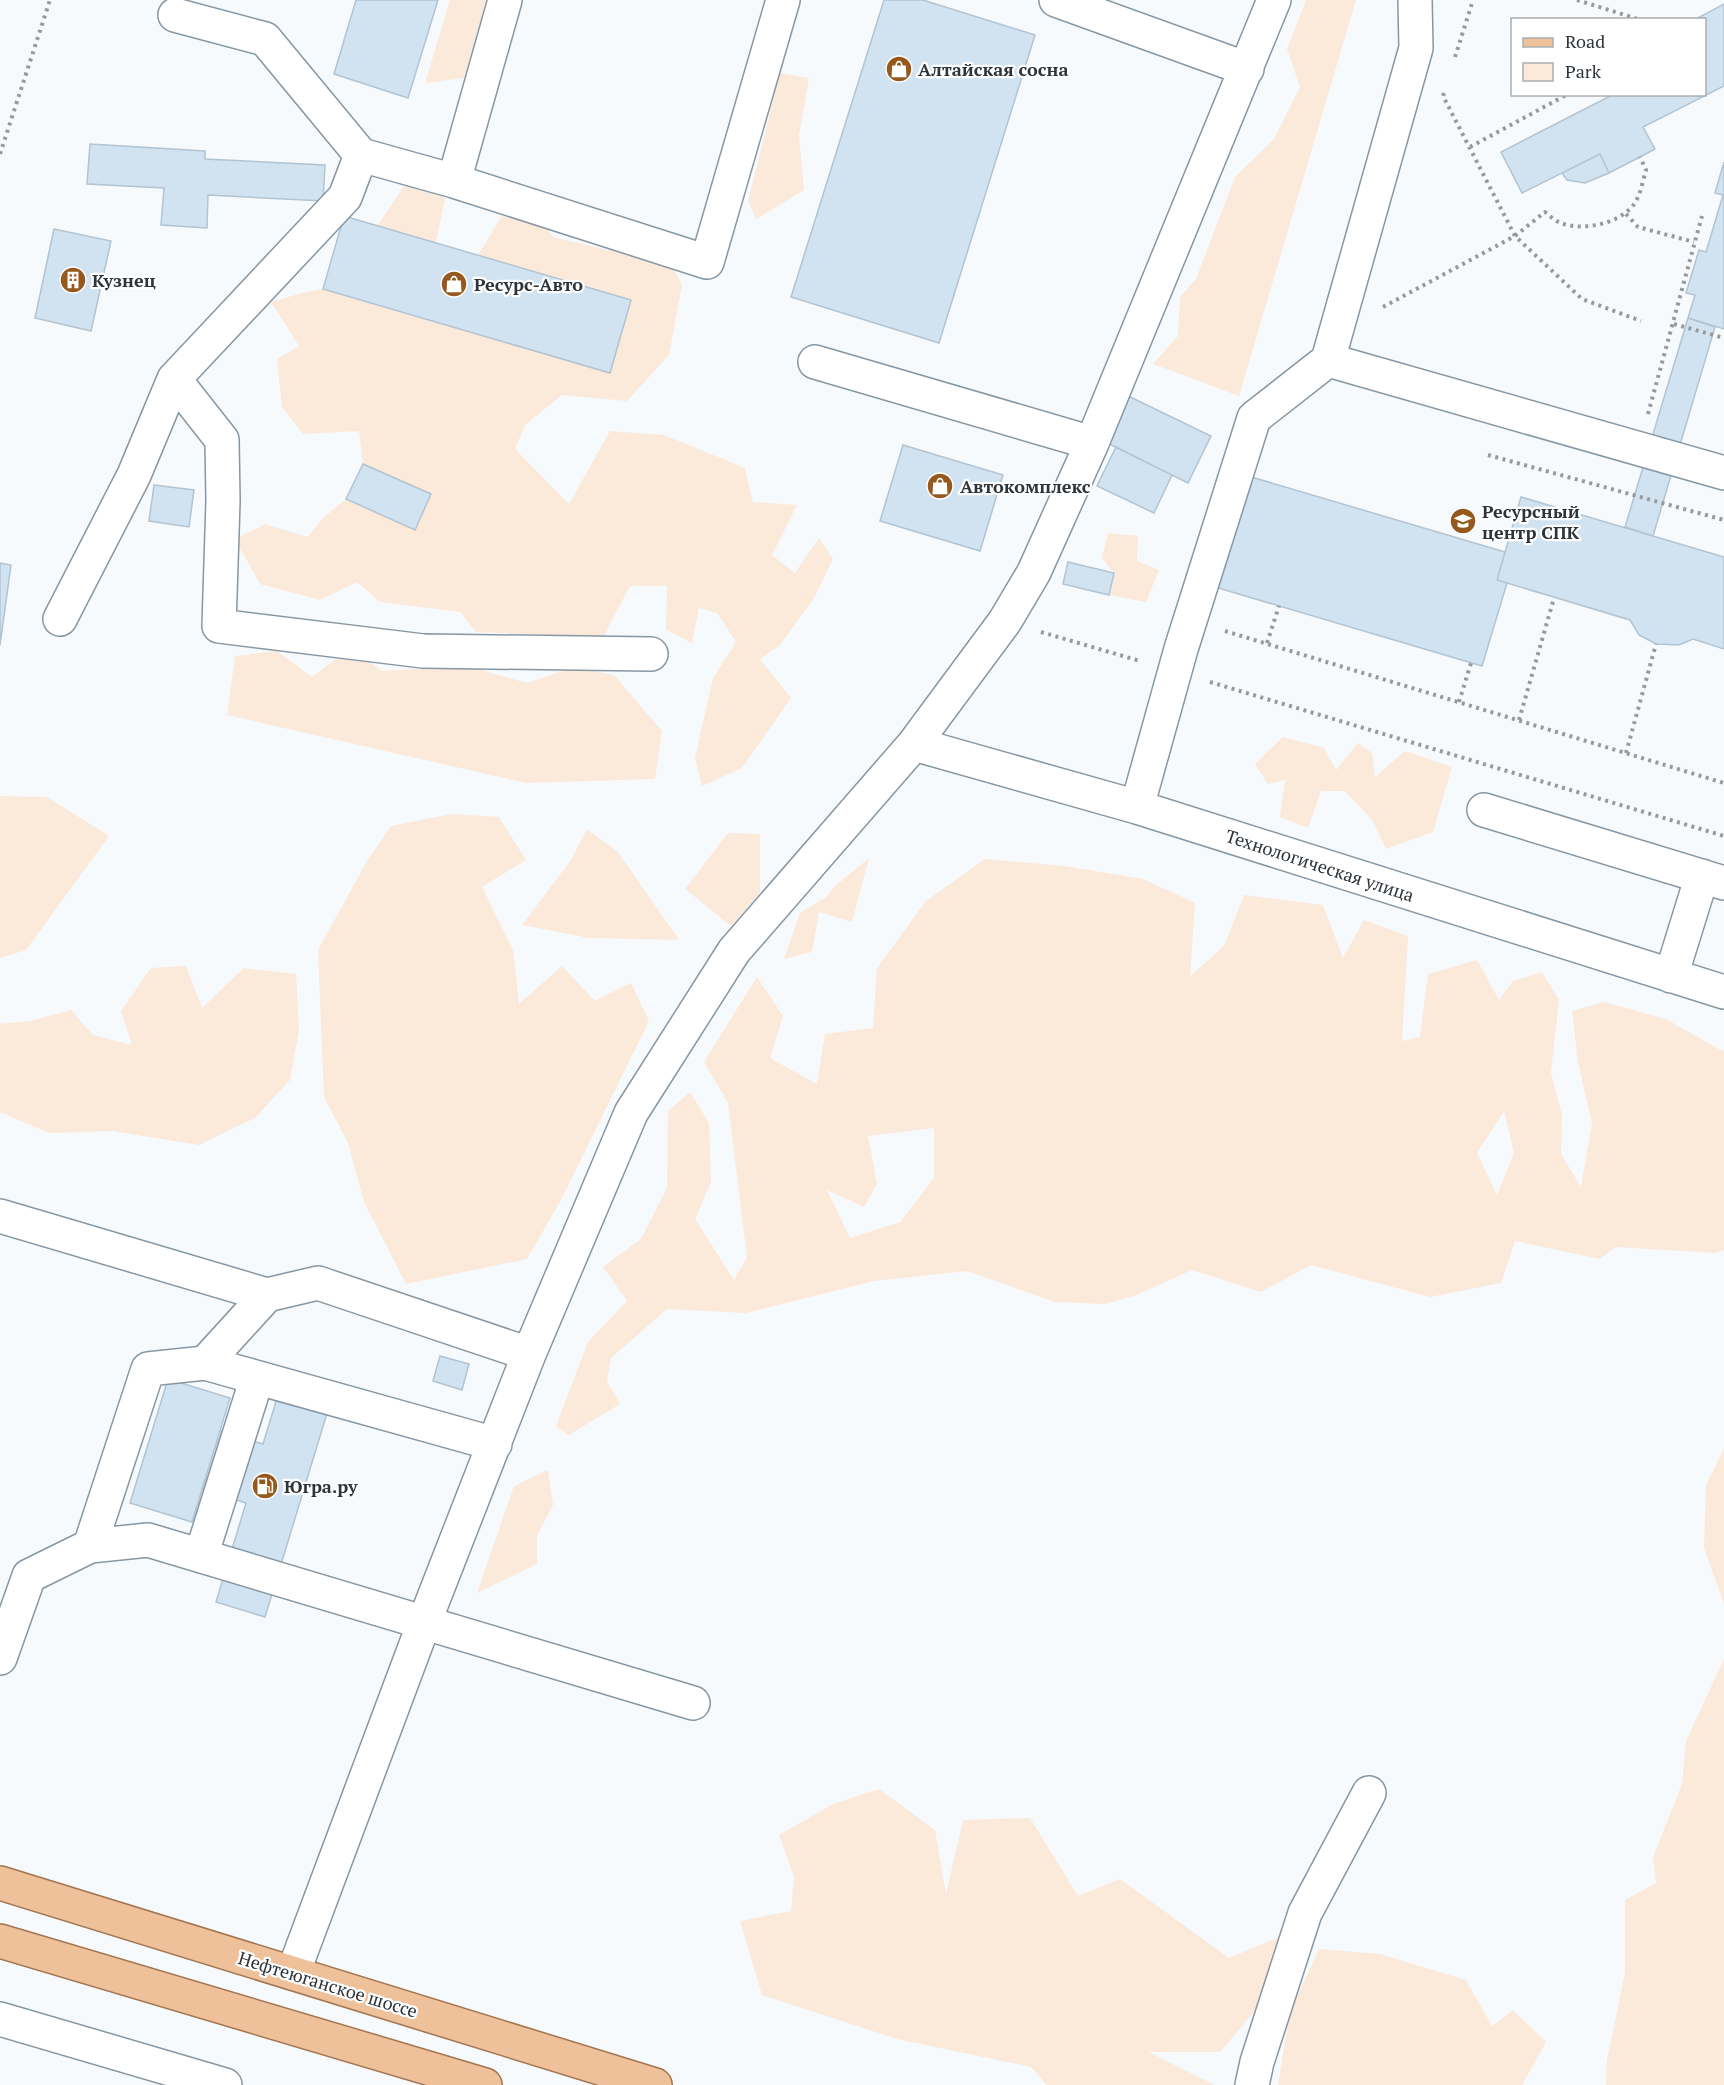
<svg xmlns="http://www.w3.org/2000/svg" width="1724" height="2085" viewBox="0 0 1724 2085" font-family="'PT Serif',serif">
  <rect width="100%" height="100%" fill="#f7fafd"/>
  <path fill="#fbe9da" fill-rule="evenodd" d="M450,0H486L464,78L425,83Z
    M1306,0H1356L1239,396L1153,364L1178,336L1180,297L1196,279L1235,177L1274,139L1300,87L1287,49Z
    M780,73L809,78L799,135L804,190L756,219L748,201Z
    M405,185L445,198L436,243L377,226Z
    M502,216L544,225L553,237L608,250L631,241L666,255L682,285L669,355L627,401L562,395L525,425L515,449L569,504L610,431L664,435L745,468L753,502L797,505L772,555L795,573L819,538L833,559L814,598L780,645L760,659L791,698L742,768L702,786L695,758L713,678L736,642L717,613L699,608L692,643L666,630L667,586H630L603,637L476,632L460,612L380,602L357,582L320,600L260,584L235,539L265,524L308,537L322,519L346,499L415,530L431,495L363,464L359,431L303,434L282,407L277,359L299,346L271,302L302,293L323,289L610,373L631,300L478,255Z
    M1108,533L1138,536L1137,561L1159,570L1146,602L1109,595L1114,573L1102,558Z
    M350,648L382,671L467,666L527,683L575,667L614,675L662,731L655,779L526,783L227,715L235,656L277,651L312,677Z
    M1283,737L1324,748L1336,770L1358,743L1372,753L1375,777L1405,751L1452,767L1433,832L1386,849L1372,820L1345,791H1321L1308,828L1280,817L1285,780L1268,784L1255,764Z
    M0,796L47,797L109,836L26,950L0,958Z
    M451,814L499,817L526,860L482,887L513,950L519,1004L562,966L595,1001L631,983L649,1021L561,1200L527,1259L406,1284L364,1202L348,1143L324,1097L318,950L367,861L391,826Z
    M587,829L618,852L679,940L589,938L522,925L571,860Z
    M728,833L760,834V893L731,926L685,889Z
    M869,858L852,922L819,912L812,952L784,959L800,913L826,897L834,887Z
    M985,859L1064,866L1143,879L1195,903L1190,976L1224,946L1244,895L1323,905L1343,958L1364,920L1408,936L1402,1041L1420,1037L1428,974L1477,960L1499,1000L1513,981L1542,972L1559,1000L1551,1073L1562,1115L1561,1154L1581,1187L1592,1123L1578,1063L1572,1011L1604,1002L1666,1019L1724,1052V1250L1716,1253L1616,1247L1600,1259L1515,1241L1501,1283L1430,1297L1311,1265L1261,1292L1192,1270L1134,1296L1105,1304L1055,1302L967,1271L874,1281L746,1313L667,1309L611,1358L607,1381L620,1404L569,1435L556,1426L588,1342L627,1301L603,1267L641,1239L667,1188L668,1111L690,1092L709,1123L711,1182L695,1219L734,1280L747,1257L728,1103L704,1062L757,977L783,1016L770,1058L817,1084L825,1034L873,1028L877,968L926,901ZM1504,1111L1514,1153L1497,1195L1477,1153ZM934,1128V1178L900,1222L850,1238L827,1190L864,1207L877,1184L868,1136Z
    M186,966L202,1008L244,968L296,974L299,1030L290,1080L255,1118L199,1145L112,1131L49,1133L0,1112V1024L30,1021L71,1010L93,1035L132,1045L121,1011L151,968Z
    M1724,1449V1604L1704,1548L1706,1485Z
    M548,1470L553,1505L537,1536V1564L477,1593L514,1486Z
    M1724,1659V2085H1606L1607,2060L1625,1973V1900L1656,1883L1653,1857L1682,1784L1686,1741Z
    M879,1789L935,1830L946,1894L963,1820L1030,1818L1078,1896L1120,1879L1229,1958L1286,1934L1282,1979L1220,2052H1149L1215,2085H1047L1031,2067L897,2039L762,1995L740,1921L791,1911L794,1877L779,1835L833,1804Z
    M1319,1949L1380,1954L1466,1980L1492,2026L1513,2010L1546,2042L1522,2085H1278L1290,2012Z"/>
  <path fill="#d1e3f1" stroke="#b2c3d1" stroke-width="1.5" d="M356,0H438L408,98L334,74Z
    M884,0H923L1035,35L939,343L791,297Z
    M1724,4V86L1643,127L1655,149L1640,157L1609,173L1600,154L1522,193L1501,152L1614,94H1704V20H1694Z
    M90,144L205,151V159L325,165L323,201L208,195L207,228L161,225L164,188L87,184Z
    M1600,154L1609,173L1585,183L1567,180L1562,173Z
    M1724,162V329L1688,318L1695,295L1686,293L1699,250L1706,252L1723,195L1715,193Z
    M344,216L631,300L610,373L323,289Z
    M54,229L111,241L91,331L35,318Z
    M1688,318L1715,327L1653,536L1625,527Z
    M1122,393L1211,436L1188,483L1099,439Z
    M903,445L1003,475L980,551L880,521Z
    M1116,447L1172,475L1154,513L1097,486Z
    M363,464L431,494L415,530L346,499Z
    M1248,476L1505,552L1497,580L1507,583L1482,666L1215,587Z
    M154,485L194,490L189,527L149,521Z
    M1521,497L1724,557V649L1693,639L1679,645L1656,644L1639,635L1630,620L1497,580Z
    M1068,562L1114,573L1109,595L1063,584Z
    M0,563L11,565L0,645Z
    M440,1356L469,1364L462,1390L433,1381Z
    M168,1379L230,1398L192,1522L130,1503Z
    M278,1395L328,1410L265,1617L216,1602L246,1503L202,1489L220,1431L263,1444Z"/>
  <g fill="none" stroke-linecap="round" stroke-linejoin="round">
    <defs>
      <path id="minor" d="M1056,0L1247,69
        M1415,0L1416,48L1328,360L1724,473
        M175,15L265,39L361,155L454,181L707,262L783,0
        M454,181L505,0
        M815,362L1092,443
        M174,379L222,440L223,501L219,626L423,651L651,654
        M60,619L134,475L174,379L345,197L361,155
        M914,744L1137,807L1724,992
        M1137,807L1181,649L1254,418L1328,360
        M1484,810L1724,883
        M1671,976L1702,876
        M0,1216L267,1295
        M205,1363L267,1295L318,1283L529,1354
        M90,1546L148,1369L205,1363L495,1444
        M201,1556L257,1378
        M0,1658L29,1576L90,1546L148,1540L693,1703
        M293,1973L424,1623L529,1354L631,1113L734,951L914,744L1005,621L1034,572L1092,443L1274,0
        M0,2019L225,2085
        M1252,2085L1257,2062L1305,1913L1369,1793"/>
      <path id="major" d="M0,1883L655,2085
        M0,1941L485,2085"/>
    </defs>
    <use href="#minor" stroke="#8697a4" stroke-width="36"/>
    <use href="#major" stroke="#a3754e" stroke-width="36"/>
    <path stroke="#959a9f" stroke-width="4" stroke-dasharray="3 4.5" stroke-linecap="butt" d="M1577,0L1641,20
      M1455,57L1473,0
      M1444,93L1443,96L1515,236L1582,299L1641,321
      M1470,147L1568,94
      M0,154L50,0
      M1626,214L1638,227L1694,242
      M1383,307L1515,236L1545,212C1550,216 1555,221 1561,223C1583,232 1624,223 1636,201C1641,192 1643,180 1646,170L1640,157
      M1674,324L1724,338
      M1648,414L1702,216
      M1488,455L1724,520
      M1225,631L1724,783
      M1041,632L1140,661
      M1267,643L1279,606
      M1210,682L1724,836
      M1459,702L1471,663
      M1519,720L1554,598
      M1626,753L1656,644"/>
    <use href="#minor" stroke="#fff" stroke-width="33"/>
    <use href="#major" stroke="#eec19b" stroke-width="33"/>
  </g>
  <defs>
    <symbol id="shop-disc" viewBox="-11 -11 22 22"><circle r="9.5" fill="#96591d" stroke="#fff"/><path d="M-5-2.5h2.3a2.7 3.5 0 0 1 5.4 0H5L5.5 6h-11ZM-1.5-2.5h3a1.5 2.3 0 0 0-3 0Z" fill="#fff"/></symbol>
    <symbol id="building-disc" viewBox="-11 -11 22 22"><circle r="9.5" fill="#96591d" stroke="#fff"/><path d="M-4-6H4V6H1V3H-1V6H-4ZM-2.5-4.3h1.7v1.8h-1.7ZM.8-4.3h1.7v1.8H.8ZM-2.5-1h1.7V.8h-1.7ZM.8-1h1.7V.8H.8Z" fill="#fff"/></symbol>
    <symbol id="university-disc" viewBox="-11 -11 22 22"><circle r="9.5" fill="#96591d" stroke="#fff"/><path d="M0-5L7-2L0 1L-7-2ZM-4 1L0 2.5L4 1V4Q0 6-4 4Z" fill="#fff"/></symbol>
    <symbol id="fuel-disc" viewBox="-11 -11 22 22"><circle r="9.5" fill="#96591d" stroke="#fff"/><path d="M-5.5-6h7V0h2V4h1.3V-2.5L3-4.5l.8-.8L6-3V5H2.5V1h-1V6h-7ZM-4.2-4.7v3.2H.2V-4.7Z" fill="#fff"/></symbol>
  </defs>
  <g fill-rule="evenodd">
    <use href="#shop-disc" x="884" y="54" width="30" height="30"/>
    <use href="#building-disc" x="58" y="265" width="30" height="30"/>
    <use href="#shop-disc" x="439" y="269" width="30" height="30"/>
    <use href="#shop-disc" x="925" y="471" width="30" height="30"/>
    <use href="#university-disc" x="1448" y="506" width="30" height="30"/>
    <use href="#fuel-disc" x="250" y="1471" width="30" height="30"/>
  </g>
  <g text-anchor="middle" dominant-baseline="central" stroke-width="4.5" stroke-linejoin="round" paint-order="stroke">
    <g font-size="18" font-weight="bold" fill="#2d343a" stroke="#fff" text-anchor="start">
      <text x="918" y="69">Алтайская сосна</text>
      <text x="92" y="280">Кузнец</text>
      <text x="474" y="284">Ресурс-Авто</text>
      <text x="960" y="486">Автокомплекс</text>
      <text x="1482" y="511">Ресурсный<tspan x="1482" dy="21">центр СПК</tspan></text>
      <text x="284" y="1486">Югра.ру</text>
    </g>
    <g font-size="18" fill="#2d343a" stroke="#fff">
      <text transform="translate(1320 865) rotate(18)">Технологическая улица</text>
      <text transform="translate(328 1984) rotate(17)">Нефтеюганское шоссе</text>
    </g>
  </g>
  <rect x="1511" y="18" width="195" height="78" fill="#ffffff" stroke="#abaeb0" stroke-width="1.5"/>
  <rect x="1523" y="38" width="30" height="9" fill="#eec19b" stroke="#abaeb0" stroke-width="1.5"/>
  <text x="1565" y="48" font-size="18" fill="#2d343a">Road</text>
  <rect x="1523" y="63" width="30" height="18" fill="#fbe9da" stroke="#abaeb0" stroke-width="1.5"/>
  <text x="1565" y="78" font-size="18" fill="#2d343a">Park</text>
</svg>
